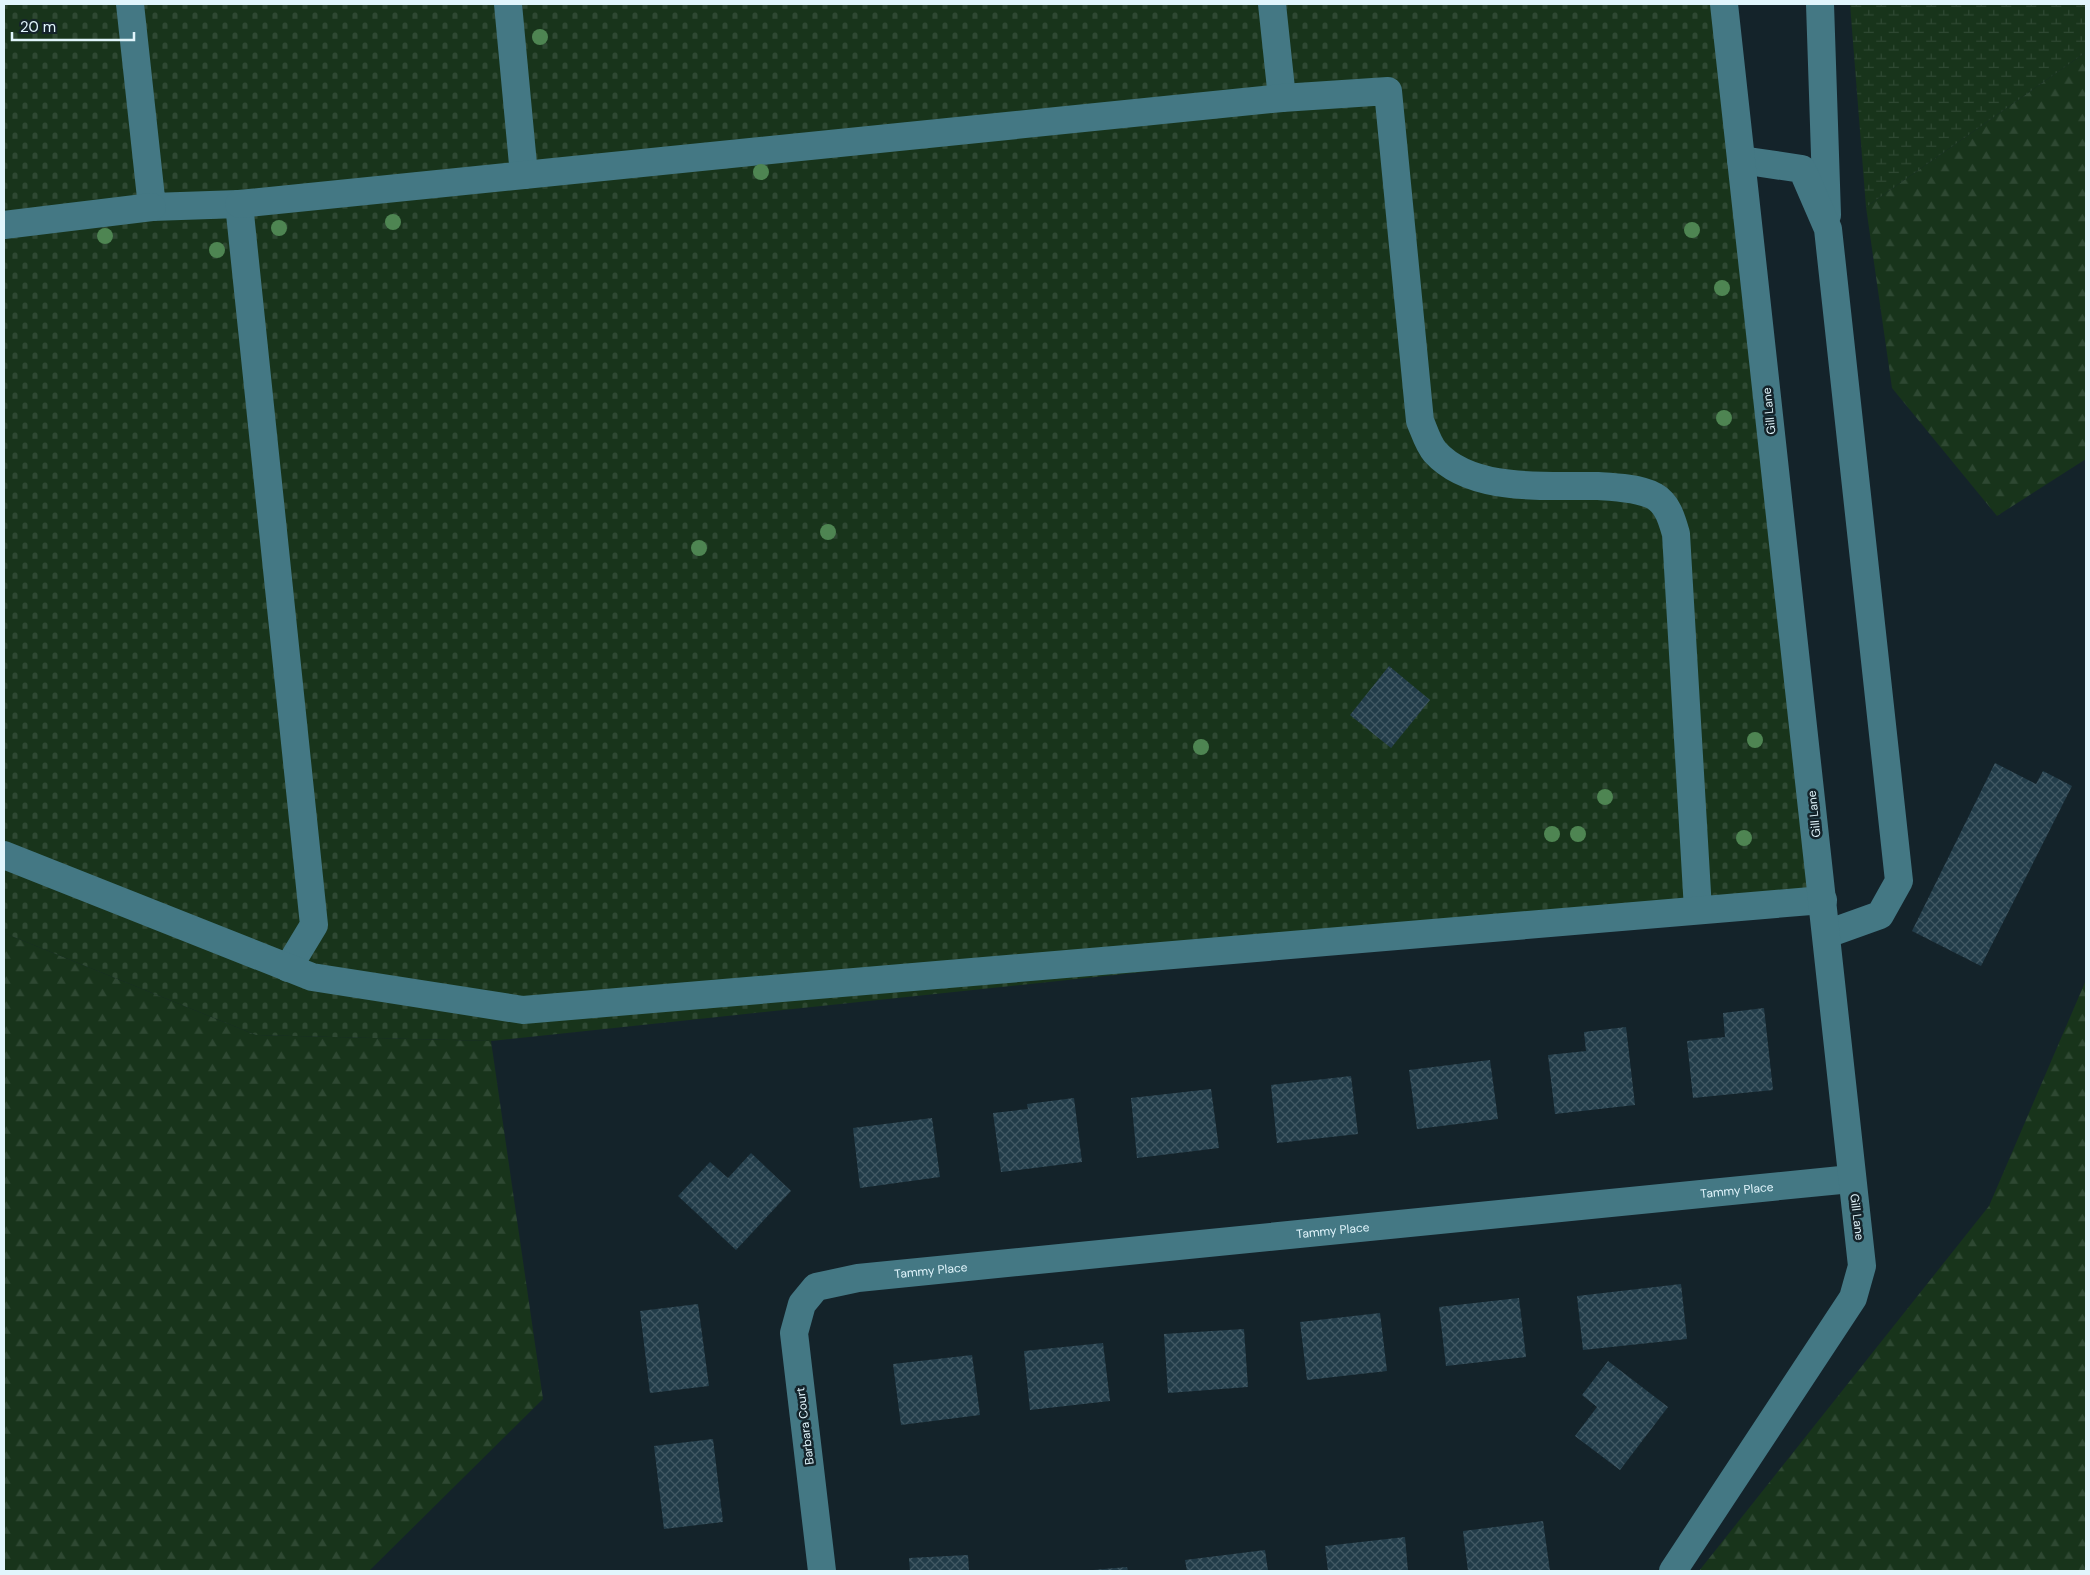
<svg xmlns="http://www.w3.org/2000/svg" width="2090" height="1575" viewBox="0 0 2090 1575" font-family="'DM Sans',sans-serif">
  <defs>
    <pattern id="forest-firs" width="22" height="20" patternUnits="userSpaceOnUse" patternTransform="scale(1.25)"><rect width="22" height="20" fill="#18341b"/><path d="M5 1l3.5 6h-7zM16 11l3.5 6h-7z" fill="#2e4832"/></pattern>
    <pattern id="wetland-marsh" width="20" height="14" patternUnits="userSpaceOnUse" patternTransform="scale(1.25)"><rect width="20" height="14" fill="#18341b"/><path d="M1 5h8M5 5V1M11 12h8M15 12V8" fill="none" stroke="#2e4832"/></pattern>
    <pattern id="cemetery-stones" width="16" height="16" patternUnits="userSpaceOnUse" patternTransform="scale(1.25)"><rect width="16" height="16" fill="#18341b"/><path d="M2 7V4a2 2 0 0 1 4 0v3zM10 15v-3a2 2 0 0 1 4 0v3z" fill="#2e4832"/></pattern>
    <pattern id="building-cross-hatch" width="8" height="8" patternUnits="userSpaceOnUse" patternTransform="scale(1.25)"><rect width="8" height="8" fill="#223c49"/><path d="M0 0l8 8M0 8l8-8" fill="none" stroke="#425964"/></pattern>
  </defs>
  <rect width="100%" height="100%" fill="#14232a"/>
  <path fill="url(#forest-firs)" d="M2086,52V459L1997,516L1892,388L1866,207Z
    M4,933L256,1035L491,1041L543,1399L369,1571H4Z
    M2086,980V1571H1699L1989,1206Z"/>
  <path fill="url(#wetland-marsh)" d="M1850,4H2086V52L1866,207Z"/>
  <path fill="url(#cemetery-stones)" d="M4,4H1735L1823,900L491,1041L256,1035L4,933Z"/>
  <path fill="url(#building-cross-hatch)" d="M1389,666L1430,700L1391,748L1350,715Z
    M1995,763L2036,784L2043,771L2072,786L1981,966L1912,931Z
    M1764,1008L1773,1090L1693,1098L1687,1041L1725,1037L1723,1013Z
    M1626,1027L1635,1105L1555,1114L1548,1055L1586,1051L1584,1032Z
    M1490,1060L1498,1119L1417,1129L1409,1070Z
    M1351,1076L1358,1134L1277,1143L1271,1085Z
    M1211,1089L1219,1148L1137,1158L1131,1098Z
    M1074,1098L1082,1162L1001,1172L993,1113L1028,1109L1027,1104Z
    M932,1118L940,1177L860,1188L853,1128Z
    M751,1153L791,1191L736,1250L678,1196L710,1162L728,1178Z
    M1681,1284L1687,1339L1583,1350L1577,1296Z
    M1519,1298L1526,1357L1446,1366L1439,1307Z
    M698,1304L709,1386L650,1393L640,1311Z
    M1380,1313L1387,1371L1307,1380L1300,1322Z
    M1244,1329L1248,1387L1168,1393L1164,1334Z
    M1103,1343L1110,1401L1030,1410L1024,1351Z
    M972,1355L980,1415L901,1425L893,1364Z
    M1608,1361L1668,1407L1620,1470L1575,1436L1597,1407L1582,1395Z
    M713,1439L723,1522L664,1529L654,1446Z
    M1543,1521L1550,1571H1468L1463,1531Z
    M1405,1537L1408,1571H1328L1325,1546Z
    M1265,1550L1268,1571H1187L1185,1560Z
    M968,1555L969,1571H910L909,1558Z
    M1127,1567L1128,1571H1093V1570Z"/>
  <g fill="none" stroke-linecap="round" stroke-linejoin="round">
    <g stroke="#447884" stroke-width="28">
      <path d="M130,4L152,207L239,204L314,925L288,968"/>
      <path d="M508,4L524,175"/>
      <path d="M1272,4L1282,98"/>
      <path d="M1820,4L1827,215"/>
      <path d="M1741,160L1802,169L1828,229L1899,881L1880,915L1827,934"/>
      <path d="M239,204L1282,98L1388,91L1420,421C1424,430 1428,444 1435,452C1472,493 1546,485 1598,486C1614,487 1639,488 1654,496C1668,504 1672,520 1676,534L1698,910"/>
      <path d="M4,225L152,207"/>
      <path d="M4,855L312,977L523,1010L1823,900"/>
      <path id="s1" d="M822,1571L794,1333L802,1304L816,1287L858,1278L1851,1179"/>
      <path d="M1673,1571L1853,1298L1862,1266L1724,4"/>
    </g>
  </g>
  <g fill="#4e8552">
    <circle cx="540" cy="37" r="8"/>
    <circle cx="761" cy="172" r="8"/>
    <circle cx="393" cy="222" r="8"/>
    <circle cx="279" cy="228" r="8"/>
    <circle cx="1692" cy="230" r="8"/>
    <circle cx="105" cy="236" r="8"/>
    <circle cx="217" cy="250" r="8"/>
    <circle cx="1722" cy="288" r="8"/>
    <circle cx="1724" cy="418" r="8"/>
    <circle cx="828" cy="532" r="8"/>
    <circle cx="699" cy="548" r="8"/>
    <circle cx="1755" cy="740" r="8"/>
    <circle cx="1201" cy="747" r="8"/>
    <circle cx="1605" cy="797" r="8"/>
    <circle cx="1552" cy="834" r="8"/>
    <circle cx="1578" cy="834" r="8"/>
    <circle cx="1744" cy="838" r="8"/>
  </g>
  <g text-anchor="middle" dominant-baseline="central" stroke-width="5" stroke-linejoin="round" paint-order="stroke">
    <g font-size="12" fill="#e1f5fc" stroke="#14232a">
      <text transform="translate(1769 411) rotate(-96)">Gill Lane</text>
      <text transform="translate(1814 814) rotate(-96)">Gill Lane</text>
      <text stroke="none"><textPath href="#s1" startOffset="1218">Tammy Place</textPath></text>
      <text transform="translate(1857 1217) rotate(83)">Gill Lane</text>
      <text stroke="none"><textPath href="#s1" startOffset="812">Tammy Place</textPath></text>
      <text stroke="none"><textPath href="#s1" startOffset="408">Tammy Place</textPath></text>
      <text transform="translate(805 1426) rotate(-97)">Barbara Court</text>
    </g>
  </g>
  <rect width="2090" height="1575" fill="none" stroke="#e1f5fc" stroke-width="10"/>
  <path d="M12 32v8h122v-8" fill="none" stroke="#e1f5fc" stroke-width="2.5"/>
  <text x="20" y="32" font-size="15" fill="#e1f5fc" stroke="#14232a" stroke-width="4" paint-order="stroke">20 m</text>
</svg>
